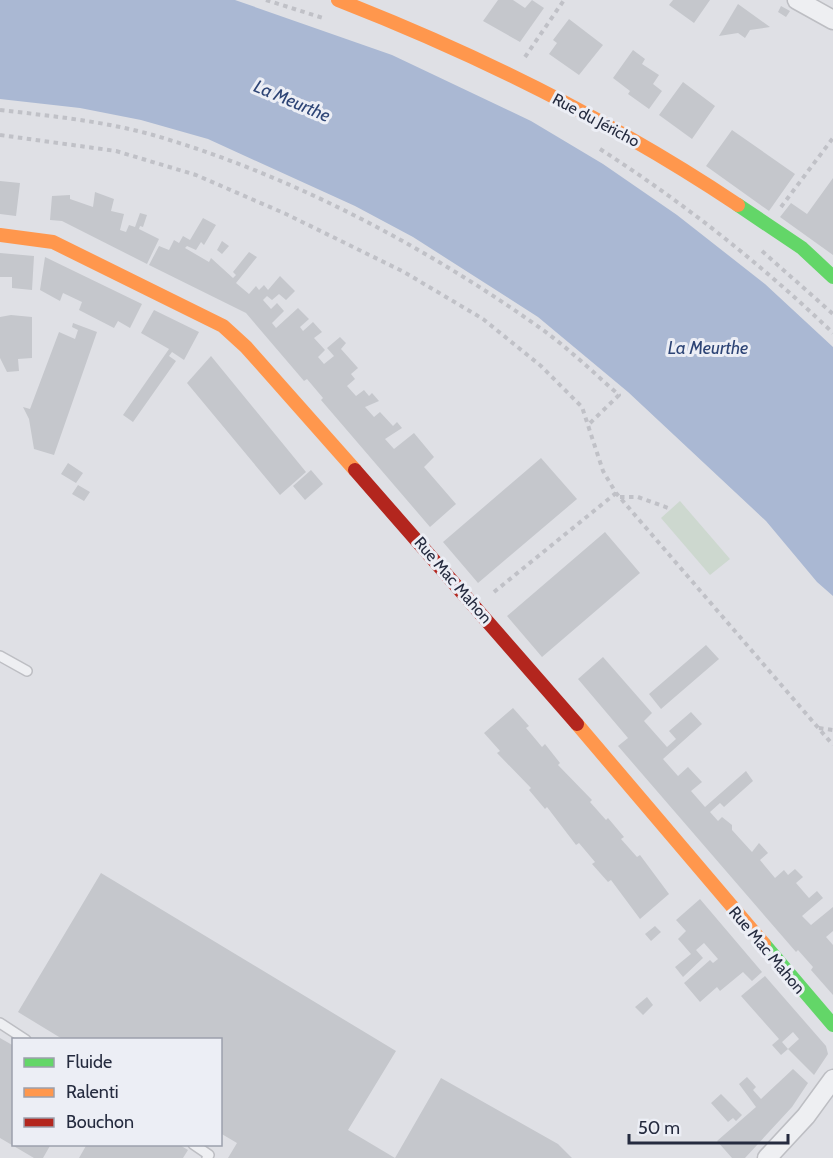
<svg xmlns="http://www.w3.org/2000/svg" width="833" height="1158" viewBox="0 0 833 1158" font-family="Cabin,sans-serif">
  <rect width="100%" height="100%" fill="#dfe0e5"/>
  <path fill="#cdd8cf" d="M680,501L730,559L710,575L661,518Z"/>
  <path fill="#aab8d3" d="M0,0H235L392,55L531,121L603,164L677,215L765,284L833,347V596L817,582L766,521L628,392L538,317L413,237L355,206L208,139L141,120L80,108L0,99Z"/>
  <path fill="#c5c7cc" d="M498,0H513L525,8L532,0L544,8L520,42L483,21Z
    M673,0H710L694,23L669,5Z
    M738,4L770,27L750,30L745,38L738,33L719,36Z
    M781,6L790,11L786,17L778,12Z
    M569,19L603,45L579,75L549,54L557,43L553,40Z
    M633,50L645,59L642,64L659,75L653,84L662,91L649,109L628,94L630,91L613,78Z
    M683,82L715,106L692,139L659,115Z
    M732,130L795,174L769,211L706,166Z
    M833,178V255L780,217L791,203L807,214Z
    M0,181L20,183L16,216L0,214Z
    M95,192L114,199L111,211L124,214L120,230L126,232L129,225L135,227L140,213L147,215L143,227L140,226L139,229L159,239L147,264L62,221L50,220L52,196L70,195V199L93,207Z
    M203,218L216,225L204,245L201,242L196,250L187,246L185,248L209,262L211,258L233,278L236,275L233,272L249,252L257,257L236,283L249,294L256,286L259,290L264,285L268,290L280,276L295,291L286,300L279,294L272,300L267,296L263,300L271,309L277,303L284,311L272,323L276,328L298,308L309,319L300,327L303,331L313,322L322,332L314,338L325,350L318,357L324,364L334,356L327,348L340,337L346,343L341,349L358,368L351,374L355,379L347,386L356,396L364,390L369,396L372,393L379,401L365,407L374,417L380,412L393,426L397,422L402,428L385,439L394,449L414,433L434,457L424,467L456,504L430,527L321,400L323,398L307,379L304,381L246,313L149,265L159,246L169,250L174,240L179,243L183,236L190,240Z
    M222,241L229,246L222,254L217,250Z
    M0,253L34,256L32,290L12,288V277H0Z
    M45,257L142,304L130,328L118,321L114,328L79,310L82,302L63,293L60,301L40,290Z
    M154,310L199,332L184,360L172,352L169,356L176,361L133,422L123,415L169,349L141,333Z
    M11,315L32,317V358L18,359L19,371L7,372L0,358V317Z
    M73,323L97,332L54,455L34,449L29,419L23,407L30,409L59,332L75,339L78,330L72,327Z
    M211,356L306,472L280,495L187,383Z
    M541,458L577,499L478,583L443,542Z
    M68,463L83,473L76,483L61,474Z
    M311,470L323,484L305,500L293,486Z
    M78,485L90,492L84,501L72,494Z
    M605,532L640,573L542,657L507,616Z
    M706,645L719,659L661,709L649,694Z
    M603,657L652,713L644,721L667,747L676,739L669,731L691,712L702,724L663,759L678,776L688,767L702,782L691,791L705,807L746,771L753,781L724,807L720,803L710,812L718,821L722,817L732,825V830L752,852L759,843L768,853L760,860L775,878L784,870L788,875L795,869L803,877L796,883L809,898L817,891L823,898L802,916L811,925L833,907V931L826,937L833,945V995L811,970L813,967L798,950L796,952L618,746L628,738L578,679Z
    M513,708L529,726L526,728L532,735L542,747L545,744L560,763L558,765L592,800L590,802L606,820L608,818L624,837L621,839L637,857L640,855L669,894L640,919L611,880L608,882L592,864L595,862L579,843L576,845L547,807L545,809L529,790L531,788L497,753L500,751L484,733Z
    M101,873L396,1051L348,1130L395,1158H228L237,1143L220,1133V1040H64L18,1012Z
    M700,899L762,972L752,981L743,972L720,991L717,987L700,1002L684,983L710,960L713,963L718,959L704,943L696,950L703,958L683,977L675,967L691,954L678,939L686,931L676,920Z
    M655,926L661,932L651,941L645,934Z
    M765,976L826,1046L828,1054L814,1075L788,1049L799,1039L793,1032L782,1042L788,1049L781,1055L772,1045L779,1039L741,996Z
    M647,997L653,1005L643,1015L635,1007Z
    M0,1038L14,1046V1144H51L43,1158H34L0,1138Z
    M793,1069L808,1083L792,1107L745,1158H732L717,1141L756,1107L739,1084L747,1077L756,1087L753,1090L761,1099Z
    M441,1078L558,1144L572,1158H395Z
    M721,1094L742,1115L736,1121L733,1118L728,1122L711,1103Z
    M87,1144H178L188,1150L183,1158H79Z"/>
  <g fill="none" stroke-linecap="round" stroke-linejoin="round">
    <defs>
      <path id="lane" d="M0,656L27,671
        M0,1023L26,1040
        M193,1144L209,1155L207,1158"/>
      <path id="street" d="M797,0L833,20
        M767,1158L806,1116L833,1079"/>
    </defs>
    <use href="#lane" stroke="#bdbec3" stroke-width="12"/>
    <use href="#street" stroke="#bdbec3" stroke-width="21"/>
    <path stroke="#c0c1c7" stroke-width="4" stroke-dasharray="4.5 4.5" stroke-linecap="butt" d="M266,0L323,18
      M525,57L564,0
      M0,110C51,116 103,121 153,135C291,175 425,246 543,330C569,349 594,373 619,395L589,424
      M0,135L116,151L196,175L286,214L404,272L483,319L541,366L582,407L603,471L616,493L833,745
      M600,149C684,203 761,264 833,333
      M781,207L833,138
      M762,251L833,314
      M620,497H638L671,509
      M494,592L616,493
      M819,728L833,730"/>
    <use href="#lane" stroke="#eeeff2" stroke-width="9"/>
    <use href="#street" stroke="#eeeff2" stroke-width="18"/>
    <path stroke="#63d668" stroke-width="14" d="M738,205L802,248L833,277
      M764,944L833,1025"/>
    <path stroke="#ff974d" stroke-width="14" d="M338,0C479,55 612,121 738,205
      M0,235L53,242L223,326L246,347L355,470
      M577,724L764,944"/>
    <path stroke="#b3261e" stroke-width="14" d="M355,470L577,724"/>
  </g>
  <g text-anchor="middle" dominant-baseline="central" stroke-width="6" stroke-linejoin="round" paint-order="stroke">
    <g font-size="16" fill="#252b3f" stroke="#eceef5">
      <text transform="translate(596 120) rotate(28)">Rue du Jéricho</text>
      <text transform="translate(453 580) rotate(49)">Rue Mac Mahon</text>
      <text transform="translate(767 950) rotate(50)">Rue Mac Mahon</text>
    </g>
    <g font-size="18" font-style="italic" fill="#2d4475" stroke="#eceef5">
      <text transform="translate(292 101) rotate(23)">La Meurthe</text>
      <text x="708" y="348">La Meurthe</text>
    </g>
  </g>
  <rect x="12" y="1038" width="210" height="108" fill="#eceef5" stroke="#9ca0ac" stroke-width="1.5"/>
  <rect x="24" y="1058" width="30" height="9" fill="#63d668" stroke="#9ca0ac" stroke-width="1.5"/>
  <text x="66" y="1068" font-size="18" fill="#252b3f">Fluide</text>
  <rect x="24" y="1088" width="30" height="9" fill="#ff974d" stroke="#9ca0ac" stroke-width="1.5"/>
  <text x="66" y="1098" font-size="18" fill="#252b3f">Ralenti</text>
  <rect x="24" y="1118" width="30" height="9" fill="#b3261e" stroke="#9ca0ac" stroke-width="1.5"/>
  <text x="66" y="1128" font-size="18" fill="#252b3f">Bouchon</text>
  <path d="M629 1134v9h159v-9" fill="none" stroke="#252b3f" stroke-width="3"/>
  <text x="638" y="1134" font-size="18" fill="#252b3f" stroke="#eceef5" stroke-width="4.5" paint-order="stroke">50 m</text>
</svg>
